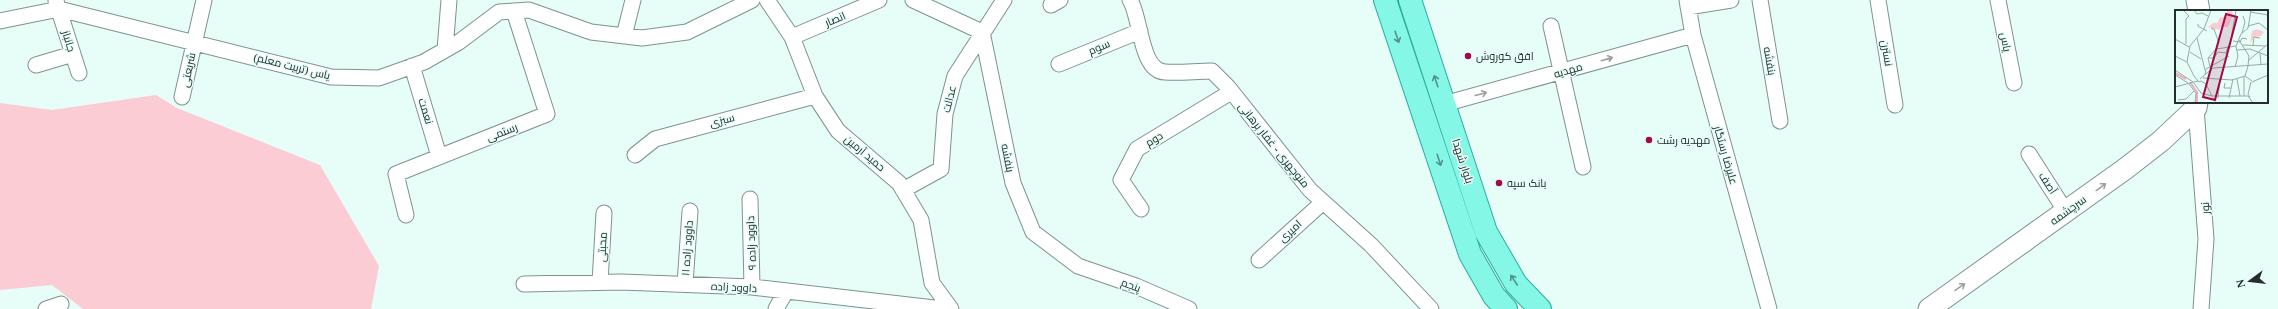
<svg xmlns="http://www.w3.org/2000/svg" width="2278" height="309" viewBox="0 0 2278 309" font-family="'Times New Roman',Cairo,serif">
  <rect width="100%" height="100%" fill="#e6fdf8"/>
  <path fill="#fcccd5" d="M156,95L177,108L320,165L379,266L371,309H83L52,285L0,290V103L52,110Z"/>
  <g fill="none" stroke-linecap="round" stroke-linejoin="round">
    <defs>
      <path id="minor" d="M767,0L792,37L815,96L838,131L899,183L921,220L932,283L951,309
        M913,0L982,32L1013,183L1033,232L1078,266L1136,286L1189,309
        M1130,0C1141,17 1140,71 1165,72C1181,73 1196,71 1212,71L1228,87L1310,190L1371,245L1431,309
        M1687,0L1693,35L1769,309
        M1760,0L1780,121
        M1878,0L1895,105
        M1998,0L2014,83
        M56,1L79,73
        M1051,5L1060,0
        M1688,7L1731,0
        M0,21L59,9L331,77L379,78L424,62L459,42L499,12L529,10L591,32L642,38L687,32L752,0
        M1551,26L1583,167
        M624,36L633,0
        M792,37L879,0
        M445,50L449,0
        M1059,64L1140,31
        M36,65L73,54
        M412,66L439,156
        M182,97L204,0
        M1444,104L1693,35
        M2196,108L2206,239L2201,309
        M2029,154L2066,212
        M635,155L655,139L815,96
        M903,190L941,169L945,114L955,76L1004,0
        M750,199L752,287
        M1141,209L1121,180L1137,149L1231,92
        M406,215L396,174L547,114L514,11
        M1259,260L1322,203
        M600,282L604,213
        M524,284L621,282L752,287L943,309
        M685,284L690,211
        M46,309L61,304
        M776,309L786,291"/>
      <path id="secondary" d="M2197,0L2199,11
        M1929,309L2125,169L2161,141L2196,108L2197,102"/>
      <path id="primary" d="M1385,0L1470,254L1494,296L1506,309
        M1410,0L1486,232L1516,284L1540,309"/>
    </defs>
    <use href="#minor" stroke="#7e938e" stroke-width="17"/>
    <use href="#secondary" stroke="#7e938e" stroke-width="23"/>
    <use href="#primary" stroke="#2dad9a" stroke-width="24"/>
    <use href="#minor" stroke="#fff" stroke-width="15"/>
    <use href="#secondary" stroke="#fff" stroke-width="21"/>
    <use href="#primary" stroke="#84f7e6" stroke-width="22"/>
  </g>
  <defs><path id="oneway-shaft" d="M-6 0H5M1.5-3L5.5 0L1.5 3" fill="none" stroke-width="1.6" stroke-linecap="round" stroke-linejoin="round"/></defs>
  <g stroke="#549289">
    <use href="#oneway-shaft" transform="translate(1397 37) rotate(72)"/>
    <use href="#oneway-shaft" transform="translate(1436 81) rotate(-108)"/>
    <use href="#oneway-shaft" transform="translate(1439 160) rotate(72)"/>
    <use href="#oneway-shaft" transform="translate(1514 280) rotate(-123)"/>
  </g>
  <g stroke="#9da1a0">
    <use href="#oneway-shaft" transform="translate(1607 59) rotate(-16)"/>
    <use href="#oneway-shaft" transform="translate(1481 94) rotate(-15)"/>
    <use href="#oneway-shaft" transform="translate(2101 187) rotate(-36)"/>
    <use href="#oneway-shaft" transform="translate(1960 287) rotate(-35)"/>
  </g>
  <g fill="#a20a49" stroke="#e6fdf8" stroke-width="1.5">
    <circle cx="1468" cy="56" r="4"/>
    <circle cx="1649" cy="140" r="4"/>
    <circle cx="1499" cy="183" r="4"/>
  </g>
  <g text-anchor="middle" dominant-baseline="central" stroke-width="3" stroke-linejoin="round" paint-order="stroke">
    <g font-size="11" fill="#252e2c" stroke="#e6fdf8">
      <text transform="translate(835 19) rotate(-23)">انصار</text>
      <text transform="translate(69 41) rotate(73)">جانباز</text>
      <text transform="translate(2006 42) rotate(79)">یاس</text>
      <text transform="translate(1099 47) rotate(-23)">سوم</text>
      <text transform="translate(1887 53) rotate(81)">نسترن</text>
      <text transform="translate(1770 61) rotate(80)">بنفشه</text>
      <text transform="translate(292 66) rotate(14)">یاس (تربیت معلم)</text>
      <text transform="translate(188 70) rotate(-78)">شریعتی</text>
      <text transform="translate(1568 70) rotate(-16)">مهدیه</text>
      <text transform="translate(949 99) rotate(-76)">عدالت</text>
      <text transform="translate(426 111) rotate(73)">نعمت</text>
      <text transform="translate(722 120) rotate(-15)">سبزی</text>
      <text transform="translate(502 132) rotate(-21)">رستمی</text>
      <text transform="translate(1154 139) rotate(-31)">دوم</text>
      <text transform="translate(1274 145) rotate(51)">منوچهری - غفار برهانی</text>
      <text transform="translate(865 153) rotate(40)">حمید آرمین</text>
      <text transform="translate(1726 155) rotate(74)">علیرضا رستگار</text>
      <text transform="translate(1008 158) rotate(79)">بنفشه</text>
      <text transform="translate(1463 161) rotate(72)">بلوار شهدا</text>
      <text transform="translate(2048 183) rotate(57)">آصف</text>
      <text transform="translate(2205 208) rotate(-93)">نور</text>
      <text transform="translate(2068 210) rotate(-36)">سرچشمه</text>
      <text transform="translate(1290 231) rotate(-42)">امیری</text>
      <text transform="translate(751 243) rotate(-92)">داوود زاده ۹</text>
      <text transform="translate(602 247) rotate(-87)">محبتی</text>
      <text transform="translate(687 248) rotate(-86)">داوود زاده ۱۱</text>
      <text transform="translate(1131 285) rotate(20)">پنجم</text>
      <text transform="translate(734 287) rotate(3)">داوود زاده</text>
    </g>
    <g font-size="11" fill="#252e2c" stroke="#e6fdf8" text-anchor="start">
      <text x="1476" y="56">افق کوروش</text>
      <text x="1657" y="140">مهدیه رشت</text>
      <text x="1507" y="183">بانک سپه</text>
    </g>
  </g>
  <g transform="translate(2175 10)">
    <rect width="93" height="93" fill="#e6fdf8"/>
    <path d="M52,1H57L58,5L53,17H46L44,20L33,17L38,13H43L44,8L51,6ZM82,19L89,22L86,26L79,27L75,34L77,21Z" fill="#fcccd5"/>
    <path fill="none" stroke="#ecaeba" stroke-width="2" d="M0,63L11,69M15,72L22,82V93"/>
    <path fill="none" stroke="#99aaa6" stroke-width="1" d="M8,0L14,6L11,9V34M19,0L22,4L27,3L33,6M35,0H49M75,2L93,5M23,14V16L32,21M73,16L84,13L93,20M36,18L39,19L44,33M67,23L70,12L68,6M22,28L30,60M0,29L14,37M64,30L74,46L73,56M58,31L65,32L67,28L72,29M55,35L61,0M68,35L90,36M78,35L79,27L85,28M41,39L61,36M62,40L75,39L93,46M15,42L26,49M85,43L86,55M0,46L12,52L19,66L24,72L26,71M34,48H39L43,42L51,43L53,36M74,50L93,34M12,52L15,36L29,19L36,0M73,56L70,66L77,71M35,57L33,48L41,39L46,23M60,57L63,46L61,36L66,24L73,18L76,0M0,60L18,72M30,64L31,59L54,46M0,65L13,73M28,68L57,70L70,66M25,69L38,58L93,54M62,69L65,86M26,71L31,74L37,86H73L78,93M77,72L93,65M19,73L26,83L37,86M50,73L49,78H56M14,74L21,83L20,93M0,77L23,71M69,86V67M75,87L73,84L76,72M43,88L45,69M54,88L58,69M3,90L11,89L19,81"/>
    <path fill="#a20a49" fill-opacity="0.15" stroke="#a20a49" stroke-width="2" d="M51,4L62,7L40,90L28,87Z"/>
    <rect width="93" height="93" fill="none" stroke="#252e2c" stroke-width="2"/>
  </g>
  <g transform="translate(2250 281) rotate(255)" stroke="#e6fdf8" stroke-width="3" paint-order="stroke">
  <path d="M0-3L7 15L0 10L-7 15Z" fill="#252e2c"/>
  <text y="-6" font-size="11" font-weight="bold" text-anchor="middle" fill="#252e2c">N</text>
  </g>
</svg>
